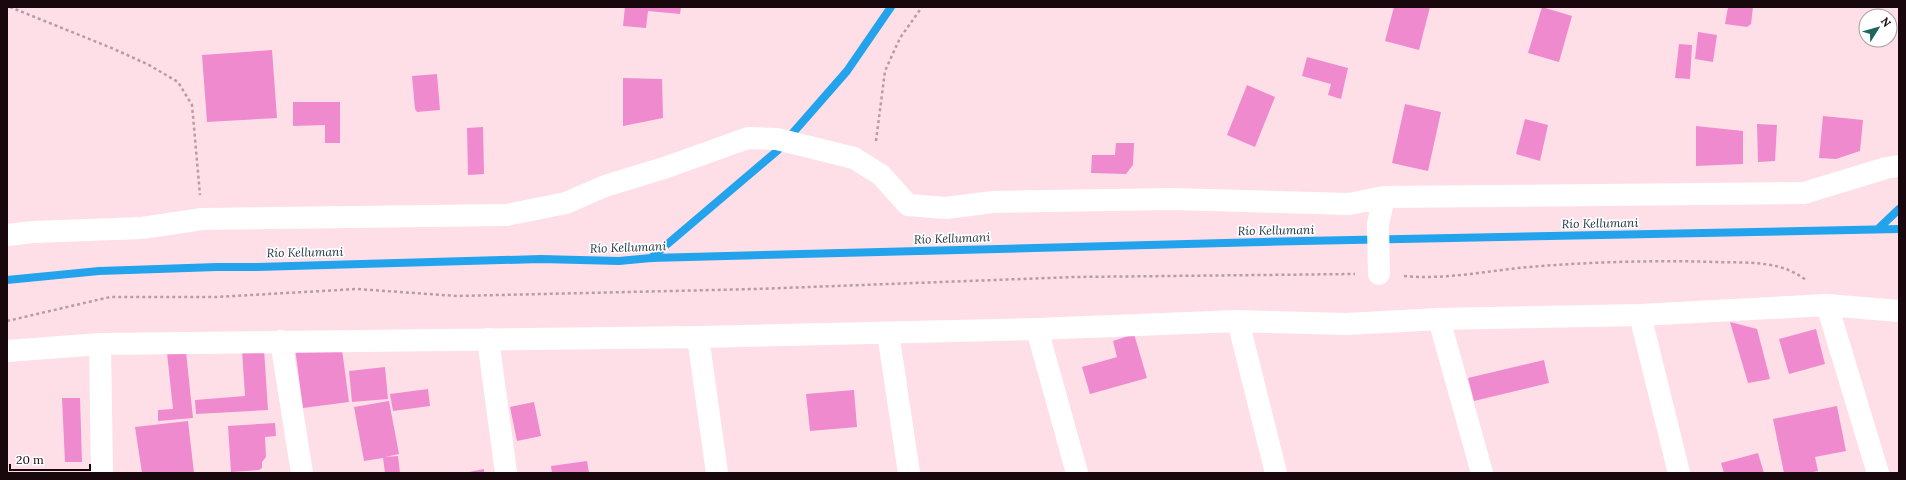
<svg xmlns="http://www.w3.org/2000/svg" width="1906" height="480" viewBox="0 0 1906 480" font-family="Lora,serif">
  <rect width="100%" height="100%" fill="#ffdfe7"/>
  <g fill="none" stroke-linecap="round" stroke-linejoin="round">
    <path stroke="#23a3ec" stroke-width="8" d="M1878,229L1899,209
      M651,258L777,151L847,71L891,7
      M7,280L99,271L217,267H257L541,259L619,261L651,258L1302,241L1899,229"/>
  </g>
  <path fill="#f08ace" d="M625,7H681L680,14L648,11L646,28L623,26Z
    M1394,7H1430L1419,50L1385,41Z
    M1542,7L1572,16L1559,62L1528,53Z
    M1728,7H1753L1751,24L1747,27L1725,24Z
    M1698,32L1717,35L1713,62L1695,59Z
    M1679,44L1692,45L1690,79L1675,78Z
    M272,50L277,118L207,122L202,55Z
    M1307,57L1348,68L1341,99L1328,95L1331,84L1302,76Z
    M437,74L440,110L417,112L415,109L412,76Z
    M623,78L662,79L663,118L623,126Z
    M1247,85L1275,97L1255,147L1227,135Z
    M293,102H340V143H325V125L293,126Z
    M1405,104L1441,112L1428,171L1392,163Z
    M1823,116L1863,120L1860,151L1836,159L1819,158Z
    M1525,119L1548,125L1540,161L1516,154Z
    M1757,124L1777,125L1775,161L1758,162Z
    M1696,126L1743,131V164L1696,166Z
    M483,127L484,174L468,175L467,128Z
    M1116,143H1134L1133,165L1126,174L1091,173L1092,155H1115Z
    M1730,322L1757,329L1770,379L1748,383Z
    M1816,329L1825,364L1789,374L1779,339Z
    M1134,334L1147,378L1090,394L1082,367L1117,357L1113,341Z
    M341,342L349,402L303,408L295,348Z
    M264,349L268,410L196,414L195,400L245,396L242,350Z
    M186,352L193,418L158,421V410L173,409L167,353Z
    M1544,360L1549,383L1474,401L1468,378Z
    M385,367L388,399L352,402L349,371Z
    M428,389L430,406L393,411L390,394Z
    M854,390L857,427L810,431L806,394Z
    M62,398H80L82,462H65Z
    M389,401L399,454L385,457L398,456L400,473H385L383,458L364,461L354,407Z
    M534,402L541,436L517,441L510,407Z
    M1837,406L1846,451L1815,457L1818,471L1808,473H1784L1773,419Z
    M188,421L194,473H142L135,427Z
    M275,423L276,436L265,437L266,457L262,462V468L259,470L231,472L228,426Z
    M1758,453L1764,473H1724L1721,463Z
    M587,461L589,473H552L551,466Z
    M484,469V473H469V472Z"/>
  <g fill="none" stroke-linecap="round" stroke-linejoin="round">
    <path stroke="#b79ca3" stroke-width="2.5" stroke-dasharray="3 3" stroke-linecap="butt" d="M10,7L114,49L149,65L178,82L192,105L200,195
      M876,141L885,71L900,38L922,7
      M1404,276C1445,280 1487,271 1528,267C1591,262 1653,260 1716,262C1748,263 1780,260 1806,280
      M7,321L110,297H216L357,289L457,296L756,289L1074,277L1355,274"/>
    <path stroke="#fff" stroke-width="22" d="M7,235L33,232L142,228L202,219L506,215L566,203L605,186L664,168L748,138L777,139L854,158L881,175L908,205L946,208L993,202L1172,199L1349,204L1384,197L1804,193L1886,168L1899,166
      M1379,274L1378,224L1384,197
      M1827,305L1878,473
      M1640,315L1679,473
      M1439,319L1482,473
      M1238,321L1276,473
      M1037,329L1077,473
      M888,333L909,473
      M698,337L717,473
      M488,339L506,473
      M281,341L302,473
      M100,344L102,473
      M7,351L100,344L698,337L1037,329L1238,321L1346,324L1439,319L1640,315L1827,305L1899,311"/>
  </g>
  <g text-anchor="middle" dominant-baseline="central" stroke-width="3.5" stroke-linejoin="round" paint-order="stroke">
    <g font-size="12" font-style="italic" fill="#1b2e3c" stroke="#fff">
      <text transform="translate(1600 223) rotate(-1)">Río Kellumani</text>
      <text transform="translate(1276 230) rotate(-1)">Río Kellumani</text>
      <text transform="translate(952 238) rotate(-2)">Río Kellumani</text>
      <text transform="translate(628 247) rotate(-2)">Río Kellumani</text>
      <text transform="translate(305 252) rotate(-1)">Río Kellumani</text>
    </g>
  </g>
  <rect width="1906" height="480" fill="none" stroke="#18080d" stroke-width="16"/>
  <g transform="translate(1878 28) rotate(53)"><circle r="19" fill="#ffffff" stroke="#a39c9e"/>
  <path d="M0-3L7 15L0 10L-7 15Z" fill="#1e665b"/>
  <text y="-6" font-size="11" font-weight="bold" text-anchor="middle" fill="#18080d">N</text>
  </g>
  <path d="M10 464v6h80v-6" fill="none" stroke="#18080d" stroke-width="2"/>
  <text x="16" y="464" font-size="12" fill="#18080d" stroke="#ffffff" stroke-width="3" paint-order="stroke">20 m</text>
</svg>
